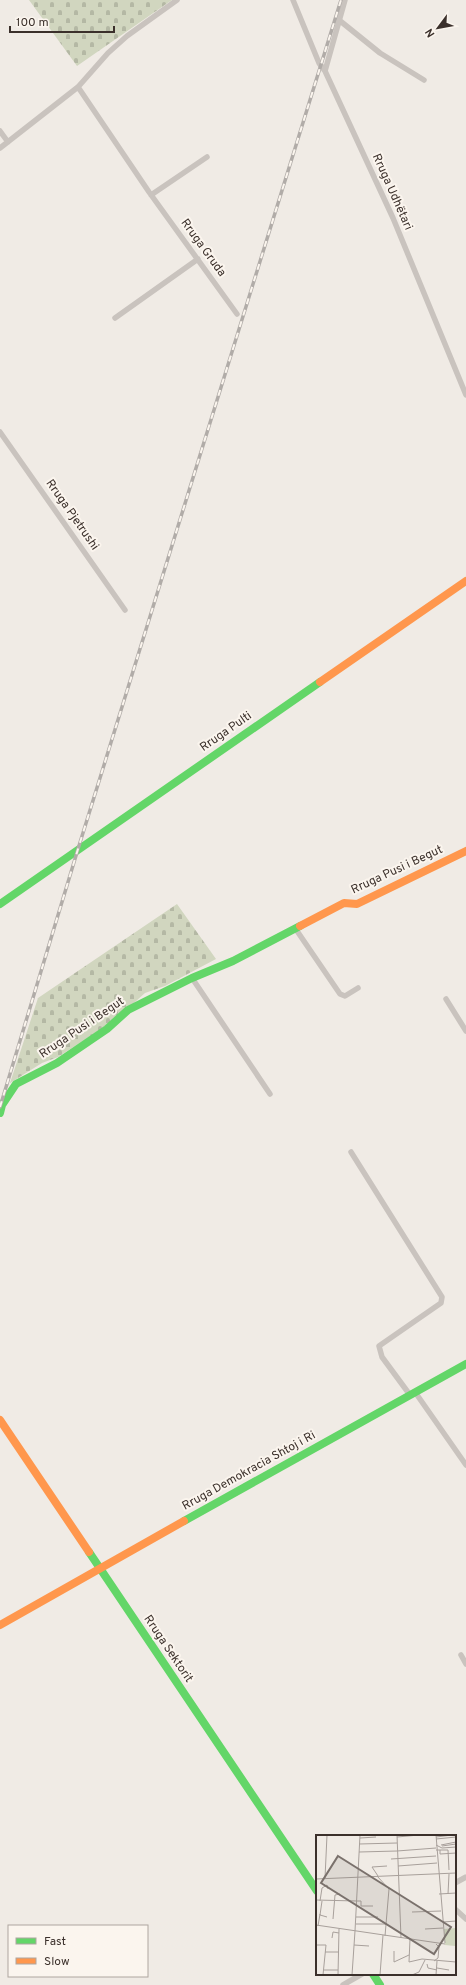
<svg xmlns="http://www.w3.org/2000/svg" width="466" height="1985" viewBox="0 0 466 1985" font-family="Overpass,sans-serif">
  <defs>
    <pattern id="cemetery-stones" width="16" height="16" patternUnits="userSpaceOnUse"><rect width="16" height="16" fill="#d1d6bf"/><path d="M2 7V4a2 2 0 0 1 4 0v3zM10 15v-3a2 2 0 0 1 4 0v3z" fill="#b4b8a4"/></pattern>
  </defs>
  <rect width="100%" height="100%" fill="#f0ebe5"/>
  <path fill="url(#cemetery-stones)" d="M29,0H172L77,66Z
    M177,904L216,959L165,986L145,993L115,1020L58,1057L42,1063L10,1083L38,998Z"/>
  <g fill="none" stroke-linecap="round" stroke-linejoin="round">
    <path stroke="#c9c3be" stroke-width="5.5" d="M293,0L319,63L325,71L393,218L466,395
      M339,20L380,53L424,80
      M325,71L345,0
      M78,87L149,192L237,314
      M0,131L8,142
      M0,148L78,87L108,53L127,36L177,0
      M151,195L207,157
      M115,318L198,259
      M0,432L125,610
      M295,928L340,994L345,996L358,988
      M192,978L270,1094
      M446,999L466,1031
      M351,1152L442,1297L441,1303L379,1346L382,1357L410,1395
      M415,1392L466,1465
      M461,1655L466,1664
      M455,1883L466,1877
      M455,1909L466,1919
      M343,1985L362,1974"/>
    <path stroke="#63d668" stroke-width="8" d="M0,904L320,682
      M0,1113L2,1105L16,1084L57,1063L107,1029L128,1010L192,978L233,961L300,926
      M184,1521L466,1364
      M89,1552L317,1891
      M373,1974L380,1985"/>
    <path stroke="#ff974d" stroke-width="8" d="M320,682L466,581
      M300,926L344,903L357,904L466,851
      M0,1420L89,1552
      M0,1625L184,1521"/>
    <defs>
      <path id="rail" d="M0,1107L78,849L341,0"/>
    </defs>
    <use href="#rail" stroke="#b1aca8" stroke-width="3.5"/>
    <use href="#rail" stroke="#fbf5ee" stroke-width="2" stroke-dasharray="6" stroke-linecap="butt"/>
  </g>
  <g text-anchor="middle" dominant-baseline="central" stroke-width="4" stroke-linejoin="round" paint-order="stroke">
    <g font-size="12" fill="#3b302b" stroke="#fbf5ee">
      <text transform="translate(392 192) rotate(66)">Rruga Udhëtari</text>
      <text transform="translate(203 248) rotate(54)">Rruga Gruda</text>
      <text transform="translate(72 515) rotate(55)">Rruga Pjetrushi</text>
      <text transform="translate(226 732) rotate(-35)">Rruga Pulti</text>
      <text transform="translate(397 870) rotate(-25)">Rruga Pusi i Begut</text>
      <text transform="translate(82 1028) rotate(-34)">Rruga Pusi i Begut</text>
      <text transform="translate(249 1471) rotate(-29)">Rruga Demokracia Shtoj i Ri</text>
      <text transform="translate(168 1649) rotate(56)">Rruga Sektorit</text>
    </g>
  </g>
  <g transform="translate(316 1835)">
    <rect width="140" height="140" fill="#f0ebe5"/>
    <path d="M140,93L139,111L129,110L128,94Z" fill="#d1d6bf"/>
    <path fill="none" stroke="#a8a09b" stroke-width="1" d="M81,0L85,103M120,0L129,108M81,2L103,0M120,2L136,0M44,3L60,2M120,4L140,2M43,9L81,8M120,10L126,13L140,12M125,10L140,7M126,11L140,9M120,15H132L133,35M124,15V19L140,18M81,16L120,13M43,17L81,16M75,24L120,21M82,31L121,28M61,41L73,54L69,101M62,41L56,32L71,31M9,43L11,0M0,44L140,38M123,59L140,58M132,59L133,39M0,65L41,66M4,66L6,53L11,50L12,54M6,66L4,80L11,82M41,66H45V71H57M96,77L125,76M40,82H62M17,84L19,60L24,59M127,87L140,86M40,89H70M0,90L129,109M2,91L4,79M109,94L127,93M39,96L44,0M16,103L17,97L23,98M94,104L93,127L106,124L140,127M0,110H10L7,140M38,110L53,111M78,116V127L93,120M9,117H23M118,126L122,123L123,112L120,109M111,129L112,133L121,135M121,133L133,135M8,135H22M22,140L23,94M36,140L39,96M64,140L67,100M96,140L103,137L109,125M120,140L121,126"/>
    <path fill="#7a716c" fill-opacity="0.15" stroke="#7a716c" stroke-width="2" d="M22,21L135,92L118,119L5,48Z"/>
    <rect width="140" height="140" fill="none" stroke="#3b302b" stroke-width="2"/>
  </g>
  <rect x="8" y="1925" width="140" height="52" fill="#fbf5ee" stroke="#aea6a0"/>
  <rect x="16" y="1938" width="20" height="6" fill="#63d668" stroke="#aea6a0"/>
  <text x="44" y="1945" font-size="12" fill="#3b302b">Fast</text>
  <rect x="16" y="1958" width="20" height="6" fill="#ff974d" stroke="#aea6a0"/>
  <text x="44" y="1965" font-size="12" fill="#3b302b">Slow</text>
  <g transform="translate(438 28) rotate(238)" stroke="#fbf5ee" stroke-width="3" paint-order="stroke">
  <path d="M0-3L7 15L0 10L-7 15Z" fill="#3b302b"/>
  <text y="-6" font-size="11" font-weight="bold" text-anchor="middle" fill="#3b302b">N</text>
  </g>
  <path d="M10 26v6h104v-6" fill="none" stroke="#3b302b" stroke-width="2"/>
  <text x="16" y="26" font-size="12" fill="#3b302b" stroke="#fbf5ee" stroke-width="3" paint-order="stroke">100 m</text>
</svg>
